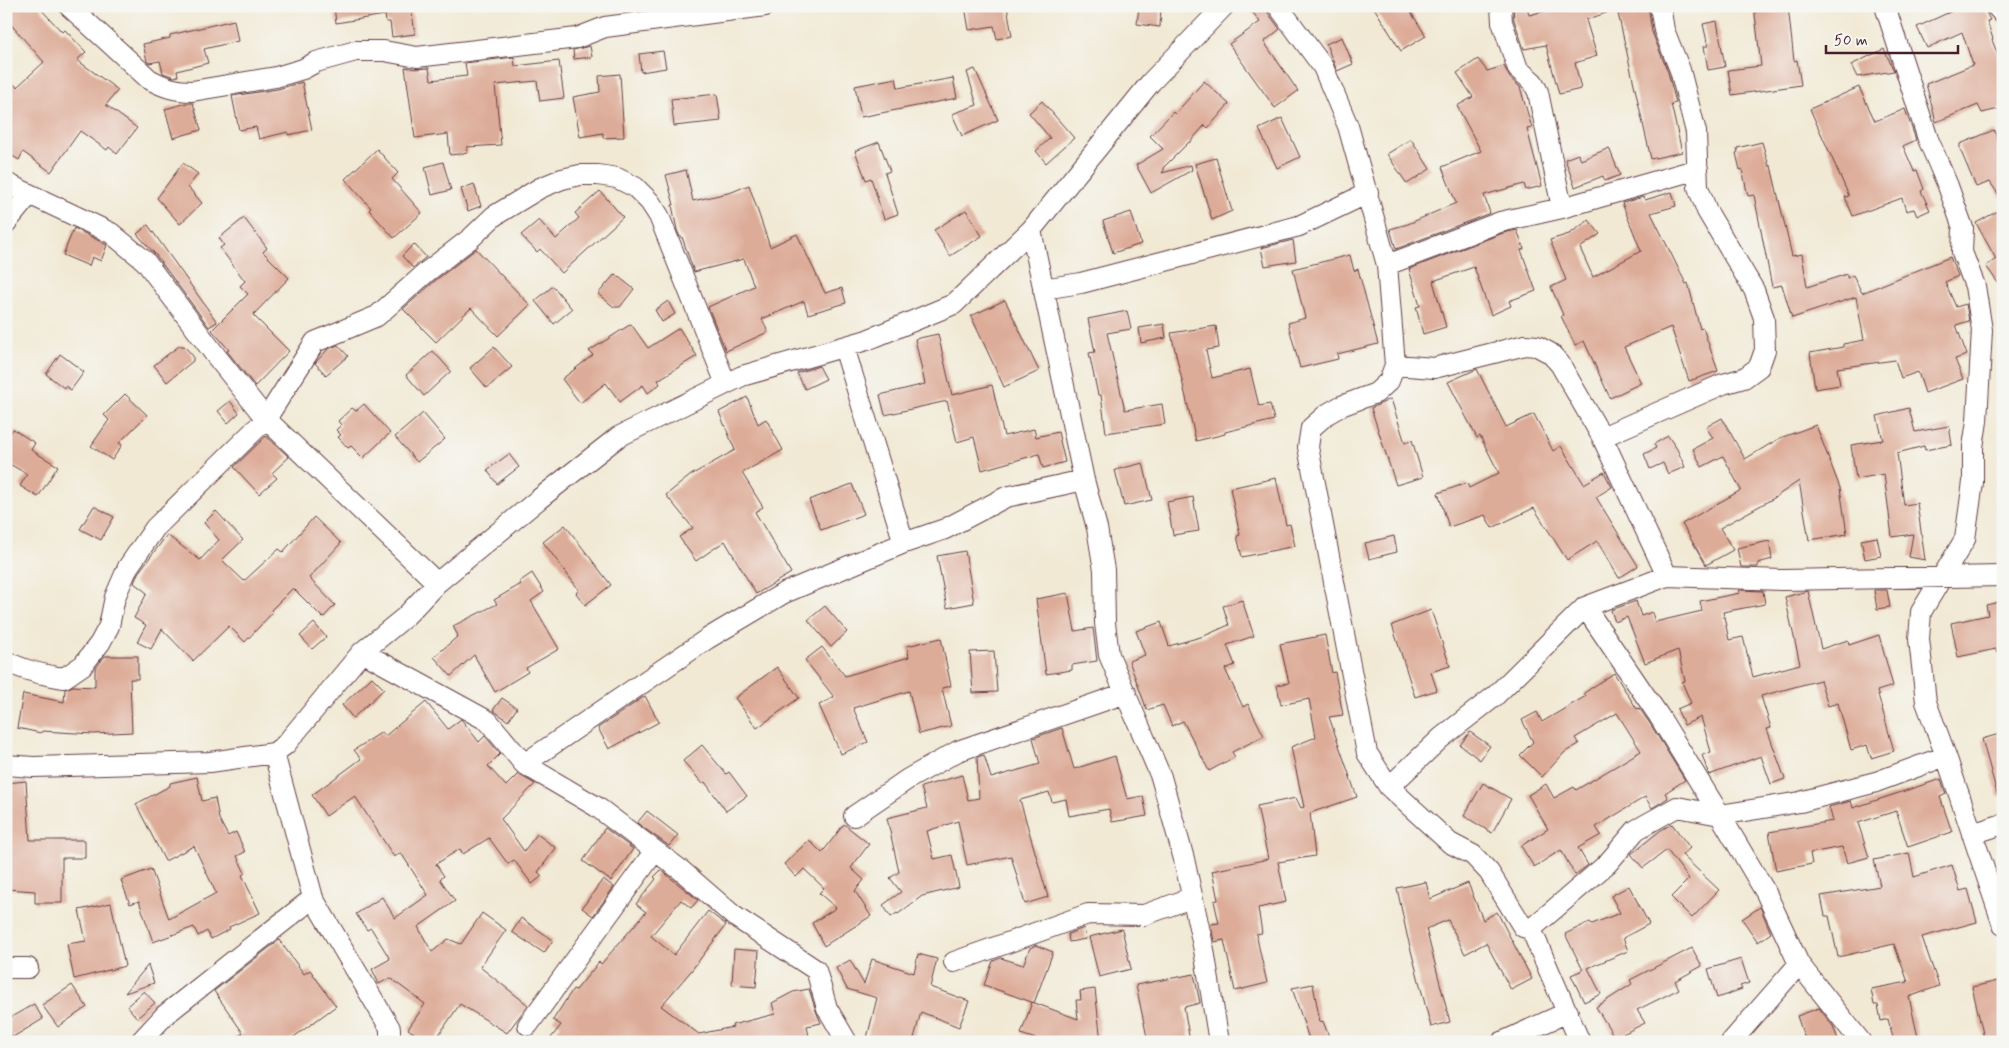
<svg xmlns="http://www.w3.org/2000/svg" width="2009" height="1048" viewBox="0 0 2009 1048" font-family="Mynerve,sans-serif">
  <rect width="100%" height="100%" fill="#f6f6f2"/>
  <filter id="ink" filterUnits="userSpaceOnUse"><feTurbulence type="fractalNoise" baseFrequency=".02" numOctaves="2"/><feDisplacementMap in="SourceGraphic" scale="10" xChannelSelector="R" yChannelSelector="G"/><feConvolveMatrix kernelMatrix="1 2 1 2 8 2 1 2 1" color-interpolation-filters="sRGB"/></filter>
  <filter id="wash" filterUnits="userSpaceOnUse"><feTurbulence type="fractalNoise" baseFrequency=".0096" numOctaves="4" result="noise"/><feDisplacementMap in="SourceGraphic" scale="20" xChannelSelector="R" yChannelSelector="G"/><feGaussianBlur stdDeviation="1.12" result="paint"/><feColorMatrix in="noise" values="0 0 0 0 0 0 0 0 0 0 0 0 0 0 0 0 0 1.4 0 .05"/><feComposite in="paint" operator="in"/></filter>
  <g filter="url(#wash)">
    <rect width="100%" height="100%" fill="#f1e9d4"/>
    <g id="blocks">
      <path fill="#ddac98" d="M6,6H38L62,32L65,30L86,52L77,60L118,90L106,105L137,128L117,154L109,147L107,150L80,131L51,172L23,152L19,160L6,152V78L17,87L44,62L6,19Z
        M334,6H411L415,34L392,37L390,22H386L385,15L336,23Z
        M965,6H1007L1012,36L997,39L994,26L969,30Z
        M1139,6H1161L1160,27L1137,24Z
        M1248,6H1266L1268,13L1280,29L1264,42L1298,91L1275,108L1229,44L1260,22Z
        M1373,6H1407L1426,36L1401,51Z
        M1513,6H1527L1529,15L1564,6H1648L1652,32L1668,72L1676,103L1671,104L1682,152L1651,159L1617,9L1586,20L1597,56L1575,63L1581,89L1559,94L1546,45L1524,49L1514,20Z
        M1754,6H1788L1794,61L1797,60L1801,85L1732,95L1728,70L1761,66Z
        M1963,6H1983L1990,20L1987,21L1993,39L1992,40L2003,68V108L1982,113L1978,105L1936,122L1926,84L1973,65L1962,32L1927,48L1917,27Z
        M234,20L238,41L204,49L208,63L177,71L178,76L174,77L163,73L160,61L149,63L147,61L143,44L170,38V35Z
        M1717,21L1725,67L1708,70L1704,46H1708L1703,24Z
        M1342,37L1353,64L1337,71L1326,44Z
        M590,46L592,57L574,59L573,50Z
        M1884,49L1894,71L1857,77L1851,65Z
        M663,51L666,68L641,72L639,54Z
        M514,57L515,66L559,61L564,98L540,101L537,81L495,85L501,145L467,147L468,153L450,155L448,134L415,138L405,67L415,69L429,68L431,80L467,76L465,63Z
        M1478,59L1487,71L1504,66L1510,78L1520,87L1532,128L1527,129L1542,186L1526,190L1524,184L1484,195L1490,213L1396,249L1390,229L1408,224L1456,203L1442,167L1481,151L1457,106L1473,97L1457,73Z
        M975,69L998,120L962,136L952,114L977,105L967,72Z
        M620,74L624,137L603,138V133L580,137L573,97L600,92L599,76Z
        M896,78L898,88L953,78L957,98L861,117L855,86Z
        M1204,81L1229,104L1208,128L1205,125L1189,143V142L1163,168L1164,170L1162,173L1191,165L1192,170L1151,193L1136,165L1163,149L1150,136L1173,112L1175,114Z
        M302,82L312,130L288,135V132L259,139L256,127L239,130L232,96L278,89Z
        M1859,87L1875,121L1905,109L1916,140L1903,146L1914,171L1917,170L1924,189L1921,191L1930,210L1917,216L1914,209L1906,211L1902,198L1853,216L1845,197L1849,196L1810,109Z
        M717,94L721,121L674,126L671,99Z
        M1042,101L1074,138L1046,163L1036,151L1050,138L1029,113Z
        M187,103H193L201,130L173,138L165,109Z
        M1282,118L1300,157L1277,168L1259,129Z
        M1994,130L2003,152V201L1990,182L1976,187L1960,149V144Z
        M1411,139L1430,169L1407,184L1387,154Z
        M879,142L890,171L885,173L898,214L884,219L871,178L866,180L855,151Z
        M1762,142L1769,166H1771L1792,256L1802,254L1807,287L1847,274V278L1853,275L1862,293L1950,257L1958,276L1945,282L1956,307L1966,304L1969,321L1956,325L1967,355L1955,359L1963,379L1925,393L1918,372L1901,378L1895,360L1837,368L1840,385L1815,389L1810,353L1843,347V344L1864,340L1856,297L1792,318L1782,285L1772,287L1754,195L1748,196L1742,169L1740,170L1736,153L1738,152L1737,148Z
        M1609,148L1620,175L1605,181L1603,176L1575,187L1565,159L1578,154L1581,160Z
        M377,149L398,173L392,179L422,213L394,238L369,210L371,208L345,179Z
        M1216,158L1232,211L1212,220L1195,164Z
        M443,162L451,190L432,195L425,167Z
        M183,163L198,174L188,187L202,203L180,224L157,198Z
        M686,170L693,201L732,192L749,185L770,247L797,234L825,293L842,288L846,303L808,314L804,301L762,319L768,332L726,351L708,307L754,286L744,259L694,272L682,237H680L677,230L672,205H674L666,175Z
        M474,184L481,206L468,211L461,189Z
        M600,191L623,217L562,273L540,249L537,252L521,235L539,220L556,239L579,218L575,213Z
        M1672,192L1676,206L1651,213L1686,284L1688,283L1700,329L1703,328L1718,371L1689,381L1671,327L1624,347L1641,383L1610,398L1584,341L1575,345L1561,316L1563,315L1551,287L1566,280L1550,240L1569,234L1589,220L1600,234L1580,248L1593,277L1641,251L1622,203L1643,197L1645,200Z
        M2003,208V290L1986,266L1996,259L1976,223Z
        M966,210L982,236L950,256L934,230Z
        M1131,212L1141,244L1113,253L1103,221Z
        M244,218L267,248L263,252L289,278L253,315L289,351L255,386L227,351L229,350L212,330L248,294L240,286L245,281L220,248L224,245L219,238Z
        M148,225L217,322L209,327L155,254L137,234Z
        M74,228L107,245L101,261L92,257L89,266L63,255Z
        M1517,230L1524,249L1521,250L1536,291L1509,301L1511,306L1491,315L1474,267L1433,281L1446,327L1423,334L1416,307L1420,306L1409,269L1503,233Z
        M1293,240L1296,261L1265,266L1261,248Z
        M414,244L426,257L413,268L402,256Z
        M476,249L530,305L498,336L471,308L436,342L403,309L436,280Z
        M1350,255L1354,271L1358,269L1378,344L1337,354L1338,359L1300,368L1288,323L1305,318L1293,269Z
        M615,274L634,289L620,307H614L598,294Z
        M553,286L572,309L554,324L535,301Z
        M1005,300L1039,371L1004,387L971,316Z
        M668,301L675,314L662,322L655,310Z
        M1127,311L1131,329L1107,333L1125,410L1162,404L1165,424L1106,433L1101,395H1098L1089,353L1095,352L1088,319Z
        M631,324L648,348L679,328L697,356L658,380L660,384L648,393L643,385L620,402L606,383L580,403L562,379L593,355L589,351Z
        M1164,324L1166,338L1141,343L1139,328Z
        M1216,326L1219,348L1206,350L1212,378L1250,369L1259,406L1270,404L1274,420L1225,432V434L1196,441L1171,333Z
        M938,334L952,395L992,385L1004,436L1034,429L1036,437L1058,432L1065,462L1043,468L1039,454L982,470L974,437L957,442L947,401L885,415L880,395L925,384L915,339Z
        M338,345L348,356L326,375L315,363L328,349Z
        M179,346H184L193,356V361L167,382L154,365Z
        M494,347L512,367L487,388L470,368Z
        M433,351L451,371L424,396L406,375Z
        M60,354L84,372L71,390L65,386L64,388L46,374Z
        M819,366L826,379L805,389L797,373Z
        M1477,369L1506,427L1534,414L1553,451L1561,446L1584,484L1604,472L1612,487L1596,497L1638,566L1619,578L1597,541L1567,560L1534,508L1492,528L1485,515L1449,527L1438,493L1467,483L1469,488L1499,473L1480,436L1477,438L1448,382Z
        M125,394L147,415L119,443L122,445L112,460L91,446L109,420L104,415Z
        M747,397L758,424L766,419L783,450L742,473L763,507L755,512L791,573L756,594L725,541L696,561L679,537L693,528L666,495L691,475L735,450L719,412Z
        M1391,399L1405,443L1412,440L1423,477L1396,485L1371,408Z
        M230,401L239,413L228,423L218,411Z
        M364,404L390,433L363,458L351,446L348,448L338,437L341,435L336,430L341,425L338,421L352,408L356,411Z
        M1909,408L1915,432L1949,426L1952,445L1925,450L1924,446L1897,453L1904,505L1917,503L1925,560L1909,557L1913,534L1892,537L1884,474L1856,479L1851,445L1883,440L1877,416Z
        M423,413L445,439L417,462L395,437Z
        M1722,418L1745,459L1780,438L1816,425L1840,488L1847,534L1809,540L1799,481L1774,498L1720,528L1733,550L1706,565L1682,524L1741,490L1723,456L1702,467L1693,449L1713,438L1706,427Z
        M13,429L35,443L31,450L58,466L38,497L20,486L27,474L6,462V439Z
        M266,436L289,457L272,473L277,478L259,494L234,467Z
        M1668,436L1677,449L1685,467L1668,474L1663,463L1650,469L1644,454L1656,448L1654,444Z
        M509,454L519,467L497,484L487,470Z
        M1143,463L1152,500L1124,506L1115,470Z
        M1276,478L1286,525L1290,524L1295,546L1242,557L1237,536L1240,535L1230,488Z
        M852,484L864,514L821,530L809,500Z
        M1193,497L1199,531L1173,535L1167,502Z
        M94,506L114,517L101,540L80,529Z
        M216,511L243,540L222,560L244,581L279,549L283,552L314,517L341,543L309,578L335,605L323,618L293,588L271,610L273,612L245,642L229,626L193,661L162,629L151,649L137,642L146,625L134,618L147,593L134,583L138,573L167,535L200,560L219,540L204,523Z
        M565,525L611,585L585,605L576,593L579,590L543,542Z
        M1394,536L1397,552L1369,559L1365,543Z
        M1877,537L1881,556L1865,559L1861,540Z
        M1769,541L1772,559L1758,563V567H1741L1737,548Z
        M965,551L974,603L947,608L937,556Z
        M532,573L544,592L531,601L559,649L526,668L528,672L495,692L474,655L451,676L434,657L458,636L453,626L497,604L494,600L521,584L519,582Z
        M1739,590L1763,591L1765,604L1723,612L1729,640L1743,637L1753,677L1800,664L1785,597L1808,591L1821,649L1848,640L1849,645L1879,635L1893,686L1877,691L1894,751L1871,758L1867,745L1851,750L1838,703L1828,706L1820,680L1761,696L1771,728L1767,729L1785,779L1771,784L1761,756L1709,775L1702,755L1711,752L1701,717L1684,725L1677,709L1691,703L1682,682L1685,681L1678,650L1645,663L1627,617L1615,622L1611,610L1636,601L1641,616L1652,612L1655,622L1702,611L1700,601L1740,593Z
        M1874,590H1887L1890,607L1877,609Z
        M1068,593L1075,631L1093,628L1097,661L1072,665V670L1046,674L1036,599Z
        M1242,600L1254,636L1227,645L1235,665L1225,669L1243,707L1248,704L1264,736L1232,752L1235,757L1209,771L1183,721L1172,726L1163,705L1147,710L1129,661L1145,655L1136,631L1161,622L1169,646L1204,636L1229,625L1223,606Z
        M2003,601V651L1997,652L1996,649L1958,657L1951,623L1988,615L1986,605Z
        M825,606L847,632L831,647L808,620Z
        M1431,610L1450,666L1431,672L1437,690L1415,697L1392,625Z
        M314,623L326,637L312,649L300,636Z
        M1325,635L1332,673L1335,672L1343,715L1329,717L1357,797L1310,813L1315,856L1278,862L1286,902L1258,908L1262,933L1256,934L1267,983L1235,991L1224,940L1214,942L1211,924L1219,923L1214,901L1218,900L1212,871L1268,859L1257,806L1296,798L1301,808L1304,807L1291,747L1316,737L1309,699L1281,705L1277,685L1289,683L1280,644Z
        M941,638L951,686L942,688L951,726L919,734L909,691L853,708L868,742L841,754L819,705L834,697L805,660L822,647L845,676L909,657L907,646Z
        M994,651L997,692L973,693L970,652Z
        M105,656H138V679H130L132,732L93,734L42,731L41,733L17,728L23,694L64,702L65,689L73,686L95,687V669Z
        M777,667L799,698L757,728L735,698Z
        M1614,673L1637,709L1639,708L1649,722L1685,780L1665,793L1668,798L1652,808L1645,797L1596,827L1601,835L1578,848L1588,865L1575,875L1561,850L1534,867L1521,846L1548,829L1528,795L1546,784L1554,798L1574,787L1576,790L1641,751L1617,713L1575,738L1579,744L1565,752L1542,777L1520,755L1533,742L1522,720L1537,712L1542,722L1586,696L1584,693Z
        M372,677L384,689L353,718L342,705Z
        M645,696L659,722L609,749L598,728Z
        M502,698L517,708L508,721L493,710Z
        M426,702L448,729L461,719L479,742L485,736L500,754L488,766L506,786L518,774L535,784L501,819L524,851L537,834L556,848L538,872L542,876L532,884L514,860L508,864L489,838L463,854L460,849L436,864L444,876L440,879L455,901L418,927L432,952L448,939L461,944L482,913L506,930L480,967L528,1005L507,1033L460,1004L434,1042H407L414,1033L408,1029L425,1004L390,978L379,984L372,969L390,959L371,928L367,930L356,914L382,897L395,918L428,895L401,853L394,857L355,796L326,816L312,795L361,759L354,750L382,732L385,736Z
        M1062,728L1074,769L1115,756L1127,799L1143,796L1147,816L1112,822L1109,809L1069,816L1066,799L1052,802L1049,792L1020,800L1048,897L1025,904L1011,856L967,865L958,821L927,831L934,859L952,855L959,887L922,896L898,914L897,913L891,917L883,905L901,892L890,878L899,872L887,818L927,808L921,787L962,775L968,800L979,798L977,757L984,755L991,778L1040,764L1033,738Z
        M1470,732L1490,746L1480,760L1460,745Z
        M2003,733V796L1998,797L1982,739Z
        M702,745L726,774L729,772L747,796L726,811L705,782L703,784L683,761Z
        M197,777L202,801L215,798L219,819L228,836L236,832L245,852L237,856L245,873L242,875L260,913L229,927L230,929L211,939L207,931L198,936L194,927L153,942L139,901L130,904L121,880L151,869L169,919L216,893L194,846L165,861L136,804L170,786V783Z
        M1941,779L1946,794L1940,797L1952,832L1908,847L1896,811L1858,823L1869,857L1847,863L1842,847L1810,853L1812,864L1776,871L1769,832L1833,821L1829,807L1851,801L1853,808Z
        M26,781L30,840H85V858H62V903H35V891L6,889V783Z
        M1483,783L1511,799L1492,833L1464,816Z
        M647,811L678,835L669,846L637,823Z
        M844,824L869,844L851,868L864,880L855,891L871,916L824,946L812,923L836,908L819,893L824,888L804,869L796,877L784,864L809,840L822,853Z
        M1672,824L1690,848L1682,855L1719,890L1692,918L1671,897L1689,879L1667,850L1643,868L1631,854L1661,830Z
        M605,828L633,849L611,881L583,861Z
        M1909,853L1914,877L1952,865L1960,891L1968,889L1977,922L1922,937L1939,986L1909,997L1919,1042H1894L1888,1019L1881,1021L1878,1005H1874L1871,989L1908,982L1894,944L1838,957L1829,916H1825L1821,896L1880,886L1874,860Z
        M661,870L698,900L691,908L681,900L651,936L674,955L708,911L726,925L691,971L661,1006L699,1034L733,1027L732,1025L775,1014L772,1003L793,992L809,989L816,1011L821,1023L807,1026L810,1042H548L561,1025L553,1020L573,989L576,990L599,962L601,964L646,912L636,904L656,879L654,877Z
        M603,879L614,887L593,916L582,908Z
        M1426,882L1430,899L1468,883L1483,920L1497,912L1532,979L1511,990L1486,943L1465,954L1448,920L1426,929L1450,1022L1431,1027L1407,935L1397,888Z
        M1629,886L1649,924L1623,938L1628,951L1588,968L1601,994L1584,1002L1571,975L1583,970L1565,934L1590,922L1592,924L1620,913L1611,896Z
        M111,903L125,966L74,979L67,944L86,941L79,910Z
        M1760,907L1771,933L1758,942L1742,919Z
        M521,918L553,940L544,953L512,932Z
        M1084,928L1086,939L1069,942L1068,934Z
        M1122,929L1131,969L1099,977L1089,937Z
        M279,940L304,974L310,970L336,1006L287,1042H229L243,1033L214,991Z
        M1036,945L1053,952L1034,1003L984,985L993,961L1001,958L1023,965L1030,948Z
        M1692,948L1702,966L1675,981L1679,989L1637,1010L1645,1023L1615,1038L1596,1007L1632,984L1630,980Z
        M734,949L759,951L756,987L732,985Z
        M918,954L937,959L930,987L969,1001L959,1027L921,1012L913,1042H866L877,998L847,989L836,968L850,960L864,984L872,959L914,973Z
        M1741,959L1749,983L1740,986L1742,989L1717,998L1708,969Z
        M148,965L154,983L125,993Z
        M1194,974L1200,1003L1184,1007L1190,1042H1148L1136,985Z
        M1998,981L2003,1004V1042H1985L1972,987Z
        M1313,984L1320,1022L1323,1021L1331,1042H1310L1292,988Z
        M72,985L87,1007L58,1027L42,1005Z
        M1095,989L1101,1042H1044L1021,1034L1032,1002L1078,1019L1076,1000H1081L1080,991Z
        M144,991L155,1003L137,1018L127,1006Z
        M34,1004L43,1019L13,1037L6,1026V1020Z
        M1819,1008L1833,1026L1839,1042H1806L1797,1016Z"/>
    </g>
  </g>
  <g filter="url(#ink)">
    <use href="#blocks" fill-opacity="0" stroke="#633d44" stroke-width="1"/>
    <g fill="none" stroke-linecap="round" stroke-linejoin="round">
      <defs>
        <path id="street" d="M69,6L149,79C164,87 175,91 192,91L276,77L303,69L316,62L356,51H384L417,57L577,38L605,27L765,6
          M1278,6L1323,67L1348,126L1387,265L1395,365L1389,381L1376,393L1341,406L1327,414L1311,428L1308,447L1367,753L1389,787L1450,843L1473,855L1489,872L1523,927L1531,929L1580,1042
          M1501,6L1502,22L1518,69L1533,82L1538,92L1562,208
          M1885,6L1928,139L1948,186L1963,228L1962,252L1975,286L1982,330L1977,421L1973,447V482L1965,539L1921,612L1919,639L1926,702L1946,756L2003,925
          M1996,6L2003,14
          M6,183L111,233L145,261L216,356L266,419L437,583
          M6,223L29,195
          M1031,230L1084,480L1097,528L1104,570L1105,623L1109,655L1161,777L1184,859L1204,950L1219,1042
          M1387,265L1500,222L1562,208L1698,169
          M1043,289L1081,283L1299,226L1368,193
          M844,347L904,543
          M1395,365L1434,368L1525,345L1537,346L1550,353L1560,364L1602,437L1667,576
          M1602,437L1723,384L1744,378L1759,367L1765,350L1764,318L1754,290L1707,211L1698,187L1696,132L1680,70L1664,30L1660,6
          M1585,607L1659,716L1720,815L1766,893L1799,964L1861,1042
          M362,652L488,721L524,764L597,807L682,871L734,916L816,970L827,1008L847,1042
          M6,661C24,671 44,675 64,678L83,665L100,643L109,626L115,597L128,567L155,528L266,419L315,342L377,316L428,271L471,238L494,216L540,188L562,179L580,175H598L617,178L635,187L650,202L659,216L726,384
          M274,753L313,898L390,1028V1042
          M524,764L707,639L784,593L904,543L945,529L1006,497L1084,480
          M6,765L33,767L210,762L274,753L285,745L362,652L405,617L437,583L539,499L618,437L742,376L867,340L954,304L1031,230L1151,82L1224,6
          M1389,787L1441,738L1495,696L1585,607L1667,576L1782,580L2003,576
          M854,816L908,779L958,751L1126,693
          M1972,834L2003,824
          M1531,929L1607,864L1636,830L1677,807L1720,815L1800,802L1876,782L1946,756
          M954,962L1088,914L1144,915L1191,898
          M6,968H28
          M528,1025L654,852
          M140,1042L165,1015L313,898
          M1502,1042L1568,1012
          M1731,1042L1799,964"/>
      </defs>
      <use href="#street" stroke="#633d44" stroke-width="22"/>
      <use href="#street" stroke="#fff" stroke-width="20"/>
    </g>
  </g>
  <rect width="2009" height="1048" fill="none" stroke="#f6f6f2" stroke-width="25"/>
  <path d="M1826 45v8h132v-8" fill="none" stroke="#4a1f2b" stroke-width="2.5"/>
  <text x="1834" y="45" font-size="15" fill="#4a1f2b" stroke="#f6f6f2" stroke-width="4" paint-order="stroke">50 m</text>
</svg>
